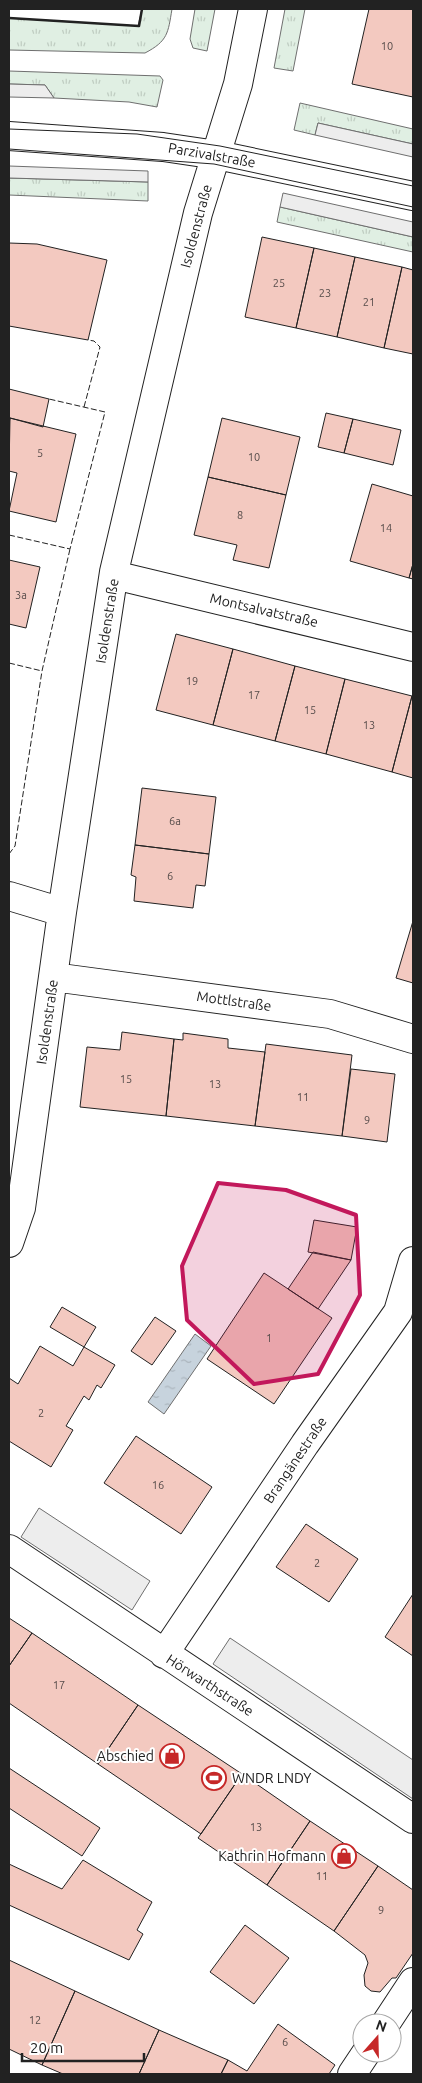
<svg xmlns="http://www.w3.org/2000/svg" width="422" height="2083" viewBox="0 0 422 2083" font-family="Ubuntu,sans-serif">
  <defs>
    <pattern id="grass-tufts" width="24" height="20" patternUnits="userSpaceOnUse" patternTransform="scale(1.25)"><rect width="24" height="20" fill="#e0efe3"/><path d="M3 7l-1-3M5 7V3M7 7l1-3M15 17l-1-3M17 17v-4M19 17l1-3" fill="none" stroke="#c0cdc2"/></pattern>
    <pattern id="water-ripples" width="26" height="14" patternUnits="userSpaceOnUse" patternTransform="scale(1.25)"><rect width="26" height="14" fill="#c7d3dd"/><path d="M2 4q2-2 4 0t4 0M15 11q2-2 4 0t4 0" fill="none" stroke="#abb5bd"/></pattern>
  </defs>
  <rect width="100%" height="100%" fill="#fff"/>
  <path fill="url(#grass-tufts)" stroke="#6f6f6f" d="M142,9H172C168,33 168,41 145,53L9,50V18L138,26Z
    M195,9H215L207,51L193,48L190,39Z
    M285,9H305L293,71L274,68Z
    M9,71L160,76L163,80L157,107L129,102L54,98L45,85L9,84Z
    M300,103L413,129V144L318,123L315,135L294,130Z
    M9,178L148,182V201L9,195Z
    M280,207L413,237V252L277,222Z"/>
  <path fill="#ededed" stroke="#6f6f6f" d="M9,84L45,85L54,98L9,97Z
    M318,123L413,144V157L315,135Z
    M9,166L148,171V182L9,178Z
    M283,193L413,222V237L280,207Z
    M39,1508L150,1581L132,1610L21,1537Z
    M230,1638L413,1760V1799L213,1664Z"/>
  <path fill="url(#water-ripples)" stroke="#6f6f6f" d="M195,1334L211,1346L164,1414L148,1402Z"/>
  <path fill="#f3c9c0" stroke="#222" d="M369,9H413V97L352,84Z
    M262,237L314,248L296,328L245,317Z
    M9,243L37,244L107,260L88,340L9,326Z
    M314,248L355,257L337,337L296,328Z
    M355,257L402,267L384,348L337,337Z
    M402,267L413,270V354L384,348Z
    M9,389L49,399L43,427L10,418L9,424Z
    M326,413L353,419L344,453L318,447Z
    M10,418L76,434L56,522L9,511L17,473L9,471Z
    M222,418L300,437L286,495L208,477Z
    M353,419L401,430L393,465L344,453Z
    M208,477L286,495L269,568L233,560L237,545L194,535Z
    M372,484L413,496V564L409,578L350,561Z
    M9,560L40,567L26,628L9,624Z
    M413,564V579L409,578Z
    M176,634L233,649L213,725L156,710Z
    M233,649L295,666L275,741L213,725Z
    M295,666L345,679L326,754L275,741Z
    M345,679L412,696L392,772L326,754Z
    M412,696L413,697V778L392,772Z
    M142,788L216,797L209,854L135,845Z
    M135,845L209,854L205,886L196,885L193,908L134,901L136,877L131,875Z
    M413,921V983L396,978Z
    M122,1032L174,1039L166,1116L80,1107L87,1047L120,1050Z
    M183,1033L228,1039V1048L265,1052L255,1126L166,1116L174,1039L183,1040Z
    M266,1044L352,1055L342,1136L255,1126Z
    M351,1069L395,1074L387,1142L342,1136Z
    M314,1220L357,1227L351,1260L308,1252Z
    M313,1252L351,1260L318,1309L288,1289Z
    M264,1273L332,1318L274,1404L207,1359Z
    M62,1307L96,1327L84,1347L50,1327Z
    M155,1317L176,1331L152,1365L131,1351Z
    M40,1346L73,1366L84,1347L115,1365L101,1388L97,1385L89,1400L84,1396L66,1426L73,1430L51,1467L9,1441V1378L18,1384Z
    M136,1436L212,1487L181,1534L104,1483Z
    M306,1524L358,1559L329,1602L276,1567Z
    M413,1594V1656L385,1637Z
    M9,1618L32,1633L9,1666Z
    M32,1633L138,1705L98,1764L9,1703V1666Z
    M138,1705L242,1774L201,1834L98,1764Z
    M9,1768L100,1828L82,1856L9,1808Z
    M242,1774L310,1821L267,1885L198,1838Z
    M310,1821L378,1866L334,1931L267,1885Z
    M83,1860L152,1902L137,1930L143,1934L129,1960L9,1905V1864L62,1889Z
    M378,1866L413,1890V1953L396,1978H392L380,1992L371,1991L365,1986L364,1975L368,1963L365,1955L334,1931Z
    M245,1925L289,1958L254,2004L210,1972Z
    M9,1960L75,1991L42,2065L9,2049Z
    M75,1991L159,2030L139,2074H63L42,2065Z
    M278,2024L335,2065L329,2074H221L228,2060L247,2071Z
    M159,2030L228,2060L221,2074H139Z"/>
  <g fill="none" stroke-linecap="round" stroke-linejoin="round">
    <defs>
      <path id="minor" d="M9,136L163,147L217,155L413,196
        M114,575L413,647
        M9,896L62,912
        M53,977L330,1014L413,1039
        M9,1243L21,1208L62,912L114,572L198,213L238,84L253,9
        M9,1549L413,1819
        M164,1654L305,1444L398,1312L413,1261
        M386,2023L413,1982
        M352,2074L366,2053"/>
    </defs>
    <use href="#minor" stroke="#222" stroke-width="30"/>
    <use href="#minor" stroke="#fff" stroke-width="28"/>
    <path stroke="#222" stroke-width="1" d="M9,129L137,134L220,146L413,186
      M9,149L214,164L413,207"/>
    <path stroke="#222" stroke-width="1" stroke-dasharray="6 2.5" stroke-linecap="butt" d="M84,407L100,347L94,341L88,340
      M9,535L70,549L105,412L49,399
      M9,663L42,671
      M9,854L15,846L42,671L70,549"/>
    <path stroke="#222" stroke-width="2.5" d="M9,18L139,26L142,9"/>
  </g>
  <path fill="#c2185b" fill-opacity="0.2" stroke="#c2185b" stroke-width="4" stroke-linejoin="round" d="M218,1183L286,1190L356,1215L360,1295L318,1374L254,1384L187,1320L182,1266Z"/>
  <defs>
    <symbol id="shop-ring" viewBox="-11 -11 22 22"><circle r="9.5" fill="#fff" stroke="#c62828" stroke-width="1.5"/><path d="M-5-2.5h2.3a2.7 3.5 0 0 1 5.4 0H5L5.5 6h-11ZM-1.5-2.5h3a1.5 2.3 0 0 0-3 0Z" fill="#c62828"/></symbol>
    <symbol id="stadium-ring" viewBox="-11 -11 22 22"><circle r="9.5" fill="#fff" stroke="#c62828" stroke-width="1.5"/><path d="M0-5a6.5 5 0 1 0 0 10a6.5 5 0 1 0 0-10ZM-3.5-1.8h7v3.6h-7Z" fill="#c62828"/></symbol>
  </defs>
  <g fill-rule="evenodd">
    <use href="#shop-ring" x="158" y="1742" width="28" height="28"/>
    <use href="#stadium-ring" x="200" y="1764" width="28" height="28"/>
    <use href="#shop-ring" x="330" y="1842" width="28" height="28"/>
  </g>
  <g text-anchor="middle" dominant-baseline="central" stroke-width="4" stroke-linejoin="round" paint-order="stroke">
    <g font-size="11" fill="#564c4a">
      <text x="387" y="46">10</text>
      <text x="279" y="283">25</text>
      <text x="325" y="293">23</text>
      <text x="369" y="302">21</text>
      <text x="40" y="453">5</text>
      <text x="254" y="457">10</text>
      <text x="240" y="515">8</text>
      <text x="386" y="528">14</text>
      <text x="21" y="595">3a</text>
      <text x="192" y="681">19</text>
      <text x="254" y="695">17</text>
      <text x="310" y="710">15</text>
      <text x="369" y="725">13</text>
      <text x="175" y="821">6a</text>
      <text x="170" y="876">6</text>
      <text x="126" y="1079">15</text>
      <text x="215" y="1084">13</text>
      <text x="303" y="1097">11</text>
      <text x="367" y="1120">9</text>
      <text x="269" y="1338">1</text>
      <text x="41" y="1413">2</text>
      <text x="158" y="1485">16</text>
      <text x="317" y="1563">2</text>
      <text x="59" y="1685">17</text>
      <text x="256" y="1827">13</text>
      <text x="322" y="1876">11</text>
      <text x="381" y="1910">9</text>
      <text x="35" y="2020">12</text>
      <text x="285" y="2042">6</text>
    </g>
    <g font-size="14" fill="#222" stroke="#fff">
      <text transform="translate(212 155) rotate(10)">Parzivalstraße</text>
      <text transform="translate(196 226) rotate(-75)">Isoldenstraße</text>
      <text transform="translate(264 610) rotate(13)">Montsalvatstraße</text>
      <text transform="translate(107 621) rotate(-81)">Isoldenstraße</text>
      <text transform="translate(234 1001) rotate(8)">Mottlstraße</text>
      <text transform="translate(47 1022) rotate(-82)">Isoldenstraße</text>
      <text transform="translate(295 1460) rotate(-56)">Brangänestraße</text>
      <text transform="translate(210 1685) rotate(33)">Hörwarthstraße</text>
    </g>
    <g font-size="14" fill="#222" stroke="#fff" text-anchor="end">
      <text x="154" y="1756">Abschied</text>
      <text x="232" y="1778" text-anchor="start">WNDR LNDY</text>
      <text x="326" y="1856">Kathrin Hofmann</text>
    </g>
  </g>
  <rect width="422" height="2083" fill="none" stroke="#222222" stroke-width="20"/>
  <g transform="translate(377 2038) rotate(20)"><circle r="24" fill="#ffffff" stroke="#a7a7a7"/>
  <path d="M0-4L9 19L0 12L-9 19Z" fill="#c62828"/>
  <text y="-8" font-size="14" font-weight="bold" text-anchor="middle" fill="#222222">N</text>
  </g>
  <path d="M22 2053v8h122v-8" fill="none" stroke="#222222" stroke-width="2.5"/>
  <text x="30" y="2053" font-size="15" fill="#222222" stroke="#ffffff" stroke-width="4" paint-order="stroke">20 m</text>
</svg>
